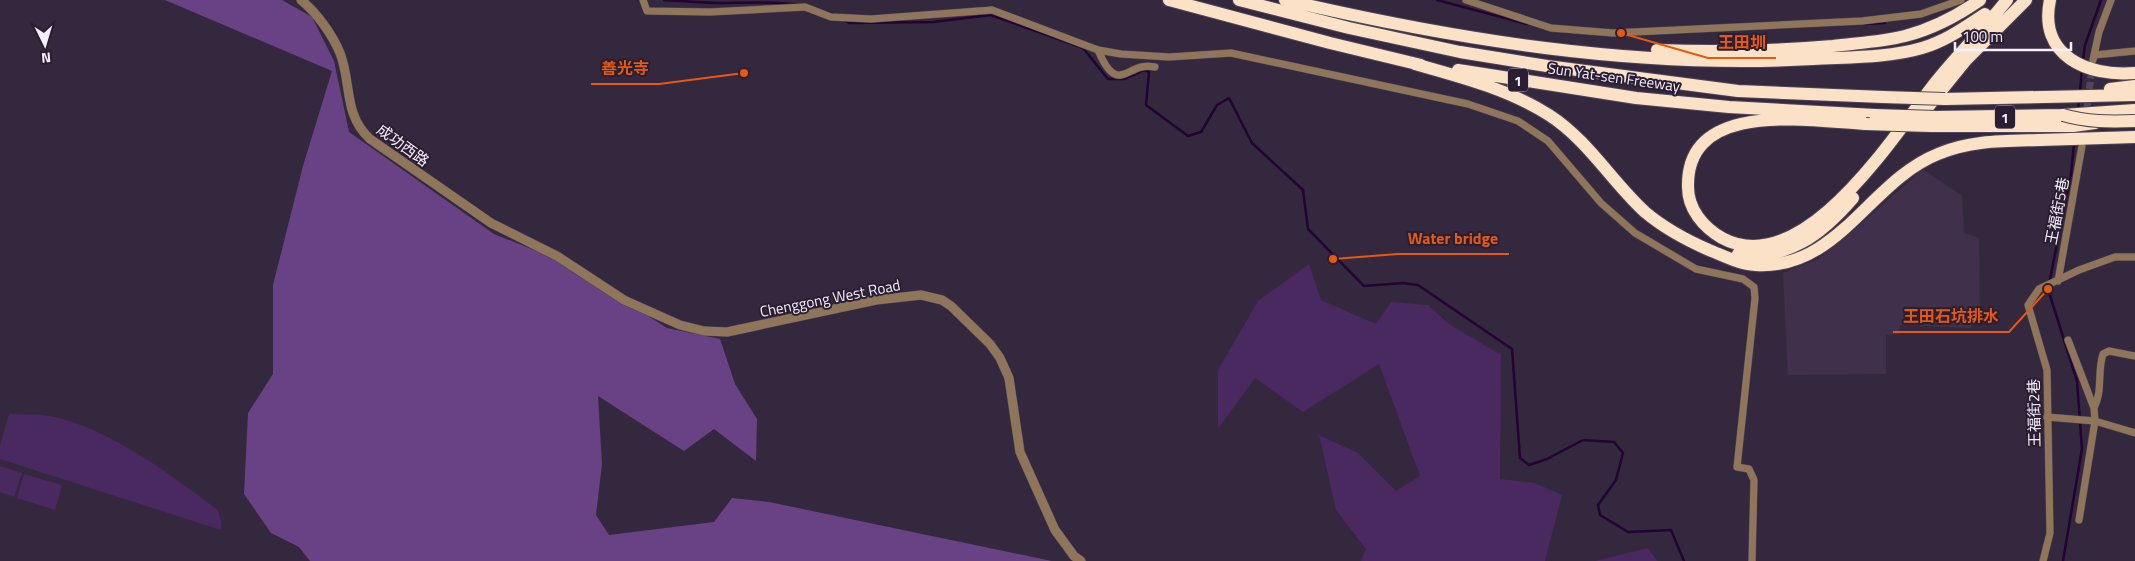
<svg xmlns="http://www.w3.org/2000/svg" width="2135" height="561" viewBox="0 0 2135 561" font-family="'Titillium Web','Noto Sans TC',sans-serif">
  <rect width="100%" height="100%" fill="#34283e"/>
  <path fill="#40304c" d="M1923,169L1962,196L1964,233L1979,238L1980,315L1971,328L1900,325L1898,334L1886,335V374L1788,375L1783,273L1818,259L1844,239Z"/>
  <path fill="#49295f" d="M1309,264L1321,300L1376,324L1391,302L1428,305L1449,324L1501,355L1500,479L1535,483L1562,495L1545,561H1361L1366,549L1336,510L1319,435L1358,453L1396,491L1420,476L1379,364L1303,412L1255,378L1218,429V370L1258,301Z
    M9,414C25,415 44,413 59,418C118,434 169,474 218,510L221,521V530L0,459V445Z
    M0,466L22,473L14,497L0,492Z
    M24,474L62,485L55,510L17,498Z
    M1648,548L1657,561H1595Z"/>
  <path fill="#694285" d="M165,0H282L312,17L334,61L349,132L494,234L564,262L667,328L720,339L735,384L757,419L756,461L714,429L684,451L598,396L602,464L596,515L609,535L714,522L732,498L769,502L1052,561H310L299,547L271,533L244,494L248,413L273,374V285L303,166L332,71Z"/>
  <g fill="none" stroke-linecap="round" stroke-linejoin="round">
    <path stroke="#220333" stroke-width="2.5" d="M664,0C684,1 705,3 726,3C764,2 796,0 832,14
      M1437,0L1527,24
      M844,20L849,23L933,22L991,15L1083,48L1108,79H1124L1144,70L1149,72L1146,105L1188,136L1201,132L1217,105L1229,98L1252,143L1303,190L1308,229L1364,286L1403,283L1418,285L1512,349L1520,458L1529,465L1547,459L1583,440L1614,442L1623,453L1616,480L1598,505L1600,515L1628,532L1671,530L1684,561
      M1864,24L1885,23
      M2083,61L2085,45L2101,0
      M2080,91L2082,69
      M2078,111L2079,99
      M2063,561L2082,449L2077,381L2048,289L2071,174L2074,144"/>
    <path stroke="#51465b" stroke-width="7" stroke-dasharray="7 3.5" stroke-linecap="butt" d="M2083,141L2092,67"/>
    <defs>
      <path id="minor" d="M643,0L647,11L710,12L805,7L831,17L871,19L992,10L1098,50L1121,54L1169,57L1231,53L1468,104L1518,121L1548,141L1601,203L1635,233L1696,269L1743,279L1754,287L1755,298L1737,467L1749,469L1754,480L1752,561
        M1466,0L1551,28L1613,33L1862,21L1921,14L1961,0
        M1098,50C1119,99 1127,60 1155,67
        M2094,55L2135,51
        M2093,60L2099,32L2111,0
        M2058,281L2082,146
        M2068,340L2094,408L2095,421L2079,520
        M2094,408C2103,391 2097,372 2103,354L2109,351L2135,356
        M2047,417L2095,421L2135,433
        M2043,561L2050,533L2047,370L2028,305L2039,289L2079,270L2115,257H2135"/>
      <path id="tertiary" d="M301,0C317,13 332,34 340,53C352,84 343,114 370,139L491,223L557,256L624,300L680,325L704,331L727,332L876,300L921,295L942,300L951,306L990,344L1000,358L1009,378L1020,452L1055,530L1074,556L1081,561"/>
      <path id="motorway" d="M1169,0L1330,43L1421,65
        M1239,0L1349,28L1460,52L1547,66L1738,91L1883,97
        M1285,0C1457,40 1636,69 1813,59C1848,57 1888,58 1922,48C1946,41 1965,27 1985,14
        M2050,0C2038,56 2088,77 2135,73
        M1657,50C1716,52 1774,51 1833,46C1857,43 1881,42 1905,36C1932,29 1957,16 1980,0
        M1415,64C1461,77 1508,89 1549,115C1588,140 1612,182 1645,212C1664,228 1686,240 1709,250C1724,256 1739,264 1756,265C1838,270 1870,181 1938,154C1971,140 2005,141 2040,140C2072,139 2103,138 2135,137
        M1458,70L1636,98L1729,107L1875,115
        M2110,89L2135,86
        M1945,99L2135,95
        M1936,117L2063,115L2135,110
        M1915,123L1966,60L2026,0
        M1866,124C1809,121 1686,99 1688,187C1688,209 1703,227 1722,238C1803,282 1894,135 1935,83C1958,54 1984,29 2007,0
        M1931,126H2073L2095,123
        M1738,254C1787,261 1822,234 1853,198"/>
    </defs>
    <use href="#minor" stroke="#4f4459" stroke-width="8"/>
    <use href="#tertiary" stroke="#4f4459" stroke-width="10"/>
    <use href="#motorway" stroke="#4f4459" stroke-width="14"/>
    <use href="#minor" stroke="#8f765a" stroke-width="7"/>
    <use href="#tertiary" stroke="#8f765a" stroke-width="9"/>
    <use href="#motorway" stroke="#fbe2c7" stroke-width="12"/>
    <defs>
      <path id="motorway-bridge" d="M1883,97L1945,99
        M1875,115L1936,117
        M2063,115C2087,122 2110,122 2135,121
        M1866,124L1931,126"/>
    </defs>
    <use href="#motorway-bridge" stroke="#4f4459" stroke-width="14" stroke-linecap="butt"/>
    <use href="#motorway-bridge" stroke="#fbe2c7" stroke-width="12"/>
  </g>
  <g text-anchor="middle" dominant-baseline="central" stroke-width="4" stroke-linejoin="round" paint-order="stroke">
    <g fill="#2a1e33" stroke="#b9b0c0" stroke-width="1">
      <rect x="1508" y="68.5" width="20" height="23" rx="4"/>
      <rect x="1995" y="105.5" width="20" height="23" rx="4"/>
    </g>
    <g font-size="14" font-weight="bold" fill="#f6effd">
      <text x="1518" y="80">1</text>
      <text x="2005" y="117">1</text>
    </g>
    <g font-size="15" fill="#f6effd" stroke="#2a1e33">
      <text transform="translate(1614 77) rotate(8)">Sun Yat-sen Freeway</text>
      <text transform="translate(403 145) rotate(36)">成功西路</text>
      <text transform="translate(2057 211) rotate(-79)">王福街5巷</text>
      <text transform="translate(830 298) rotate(-11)">Chenggong West Road</text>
      <text transform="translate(2034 413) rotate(-91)">王福街2巷</text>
    </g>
  </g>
  <path fill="none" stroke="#e8590c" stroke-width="2" d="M1621 33L1708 58H1776M744 73L659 84H591M1333 259L1398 254H1509M2048 289L2009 332H1893"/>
  <g fill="#e8590c" stroke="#2a1e33" stroke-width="2">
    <circle cx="1621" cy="33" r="5"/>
    <circle cx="744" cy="73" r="5"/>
    <circle cx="1333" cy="259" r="5"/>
    <circle cx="2048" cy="289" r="5"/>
  </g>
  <g font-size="16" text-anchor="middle" font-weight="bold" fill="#e8590c" stroke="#2a1e33" stroke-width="4" stroke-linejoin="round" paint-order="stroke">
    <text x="1742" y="48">王田圳</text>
    <text x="625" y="74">善光寺</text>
    <text x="1453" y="244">Water bridge</text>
    <text x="1951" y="322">王田石坑排水</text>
  </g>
  <g transform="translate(45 45) rotate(175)" stroke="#2a1e33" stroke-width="4" paint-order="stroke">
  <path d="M0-4L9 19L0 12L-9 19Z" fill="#f6effd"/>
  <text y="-8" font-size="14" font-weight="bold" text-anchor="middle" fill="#f6effd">N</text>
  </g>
  <path d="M1955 42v8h116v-8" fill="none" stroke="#f6effd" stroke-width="2.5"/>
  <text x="1962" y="42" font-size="15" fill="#f6effd" stroke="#2a1e33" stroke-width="4" paint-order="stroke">100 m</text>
</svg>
